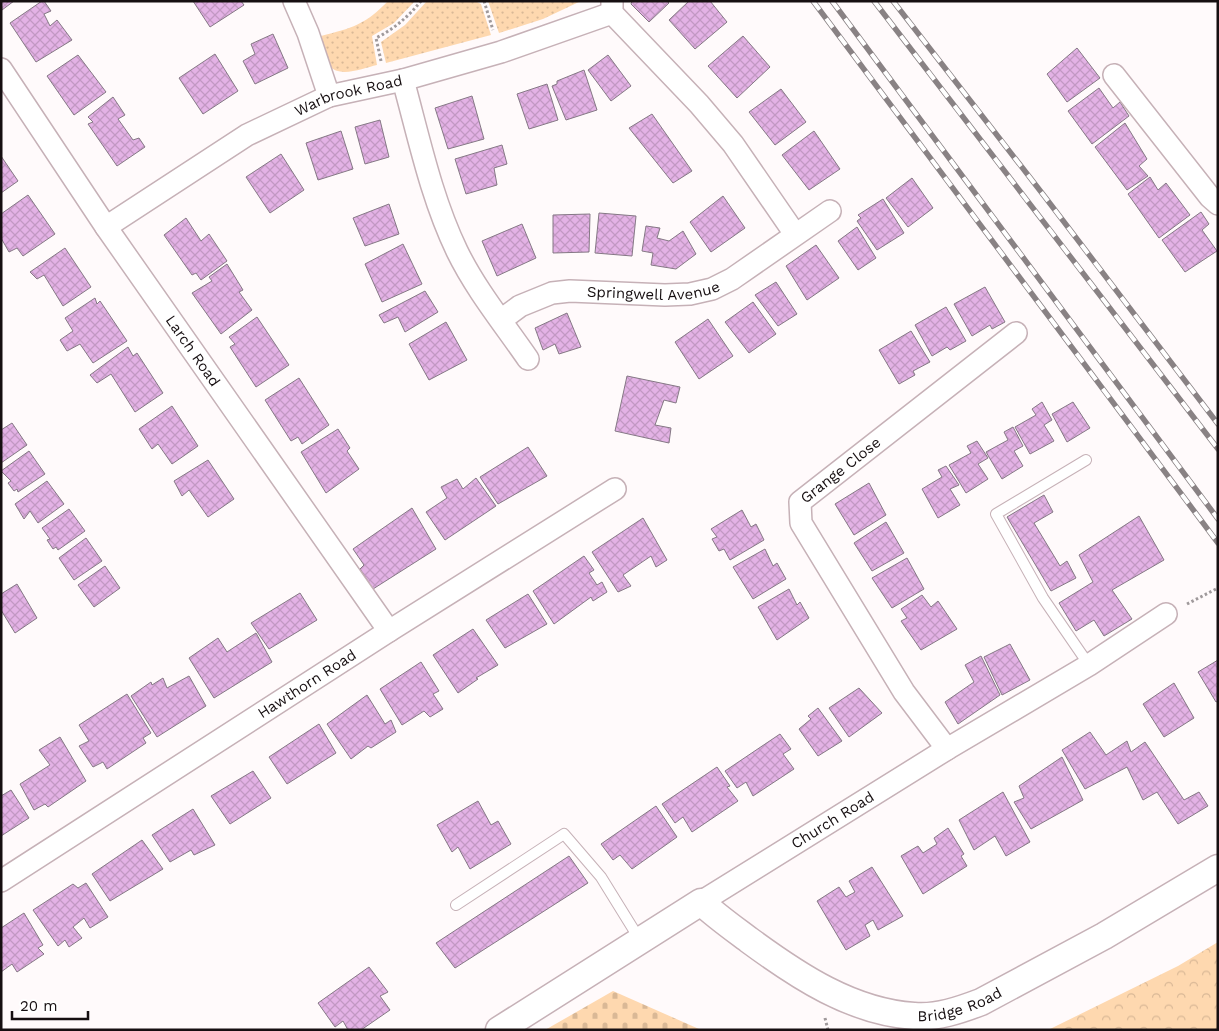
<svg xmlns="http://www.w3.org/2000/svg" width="1219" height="1031" viewBox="0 0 1219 1031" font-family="'Work Sans',sans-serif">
  <defs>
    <pattern id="grass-dots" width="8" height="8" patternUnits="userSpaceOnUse" patternTransform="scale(1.25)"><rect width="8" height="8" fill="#fed8af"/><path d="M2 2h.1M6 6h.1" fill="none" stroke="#d9b896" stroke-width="1.8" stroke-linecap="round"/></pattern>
    <pattern id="cemetery-stones" width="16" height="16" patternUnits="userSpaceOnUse" patternTransform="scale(1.25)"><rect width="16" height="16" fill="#fed8af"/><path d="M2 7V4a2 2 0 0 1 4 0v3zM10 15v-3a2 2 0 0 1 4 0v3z" fill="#d9b896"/></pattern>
    <pattern id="park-crowns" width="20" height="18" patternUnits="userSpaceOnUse" patternTransform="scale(1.25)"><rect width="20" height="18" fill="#fed8af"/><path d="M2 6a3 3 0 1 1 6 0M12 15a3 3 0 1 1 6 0" fill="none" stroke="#d9b896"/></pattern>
    <pattern id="building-cross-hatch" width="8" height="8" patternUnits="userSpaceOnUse" patternTransform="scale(1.25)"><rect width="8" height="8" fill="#e3b2e5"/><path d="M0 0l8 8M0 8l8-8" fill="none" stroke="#c298c3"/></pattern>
  </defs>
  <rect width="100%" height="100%" fill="#fffafb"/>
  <path fill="url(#grass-dots)" d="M388,1H415L394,23L372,36L377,65C363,68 339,79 329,65L321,36C352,28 365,25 388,1Z
    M427,1H475L481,4L491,35L386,63L381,42L405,25Z
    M488,1H581L543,19L499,33Z"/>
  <path fill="url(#cemetery-stones)" d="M613,991L699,1029L700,1030H545Z"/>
  <path fill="url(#park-crowns)" d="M1218,942V1030H1048L1178,966Z"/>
  <path fill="url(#building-cross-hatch)" stroke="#857885" d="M1,1H14L2,10Z
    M42,1H44L51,11L44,14L50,26L57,20L72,40L36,62L10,23Z
    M193,1H241L244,5L210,27Z
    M632,1H667L669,3L649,22L631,4Z
    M689,1H710L727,22L695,49L669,20Z
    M273,34L288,68L255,84L243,61L255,54L251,44Z
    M743,36L770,67L737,98L708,66Z
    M1077,48L1100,78L1067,102L1047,74Z
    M215,54L238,91L203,114L179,78Z
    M78,55L106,92L74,115L47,76Z
    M608,55L631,86L611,101L588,70Z
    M584,70L597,110L566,120L552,86L557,84V81Z
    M547,84L558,120L529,129L517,94Z
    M1099,88L1113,108L1120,102L1129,116L1092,144L1068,111Z
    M781,89L806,122L775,145L749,112Z
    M472,96L484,139L448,149L435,108Z
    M113,97L125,115L118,119L133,140L139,138L145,147L117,166L88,124L93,122L88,117Z
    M652,114L692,171L673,183L629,128Z
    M380,120L389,157L365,164L355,127Z
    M1125,123L1147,159L1139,166L1148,176L1127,190L1095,147Z
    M341,131L353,169L318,180L306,143Z
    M814,131L840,169L809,190L782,155Z
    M502,145L507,164L494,168L497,185L466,194L455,159Z
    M281,154L304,190L270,213L246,177Z
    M1,156L18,181L1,193Z
    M1150,177L1158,190L1166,183L1190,215L1159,238L1128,194Z
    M912,178L933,208L908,227L886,198Z
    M28,195L55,234L23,256L17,248L9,252L1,238V214Z
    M723,196L745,228L711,252L690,222Z
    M883,199L904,233L877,250L857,221L861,218L858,215Z
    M389,204L399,234L365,246L353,218Z
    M1201,212L1209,224L1202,230L1217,251L1185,272L1162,240Z
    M599,213L636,216L632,256L595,253Z
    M590,214L589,252L553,253V215Z
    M186,218L201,241L209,234L227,261L201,280L196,273L192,275L164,235Z
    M522,224L536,258L497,276L482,241Z
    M646,226L660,228L657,238L669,241L683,231L696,254L676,269L651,265L653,253L642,251Z
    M857,227L876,258L858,270L838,241Z
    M403,244L422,284L382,302L365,264Z
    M816,245L839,278L807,300L786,266Z
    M65,248L91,287L63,306L44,275L37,279L30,272Z
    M227,264L243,290L239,292L252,310L221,334L192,293L212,281L209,277Z
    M776,282L797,314L778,326L755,295Z
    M985,287L1005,322L992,329L990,325L972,336L954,304Z
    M425,291L438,312L405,332L398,317L384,323L379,315Z
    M95,298L97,304L100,301L127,341L93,363L80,344L67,351L60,340L73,331L65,318Z
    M753,302L776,334L749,353L725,322Z
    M946,307L966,341L950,350L947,347L932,356L915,325Z
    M567,313L581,347L559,354L555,344L543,350L535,328Z
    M257,317L289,365L256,387L230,347L235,344L229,337Z
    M708,319L733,356L699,379L675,342Z
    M446,322L467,360L429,380L409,344Z
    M911,331L930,362L913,371L915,375L899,384L879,350Z
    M128,347L133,356L137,353L163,393L135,412L111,374L97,383L90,375Z
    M627,376L680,387L676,403L664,400L655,425L671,428L669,443L615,431Z
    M299,378L329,425L302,444L298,437L291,441L265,400Z
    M1042,402L1052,420L1044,425L1054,441L1030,454L1015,427L1036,415L1032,409Z
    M1073,402L1090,428L1067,442L1052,414Z
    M172,406L198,446L172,464L158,444L152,449L139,429Z
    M12,423L27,445L1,463V430Z
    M1013,427L1023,446L1014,451L1023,466L1002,479L986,452L1008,440L1004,432Z
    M338,429L350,448L347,451L359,469L326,493L301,452Z
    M977,441L988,458L978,464L988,479L966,493L949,465L971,453L967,446Z
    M528,447L547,476L498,504L480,477Z
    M29,451L45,474L18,492L17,489L14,491L8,483L11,481L1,471Z
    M208,460L234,499L208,517L189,490L182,496L174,481Z
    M946,466L959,485L950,489L960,505L938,518L922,489L942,477L938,470Z
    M476,478L496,506L445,540L426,512L447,498L441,487L457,479L463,489Z
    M47,481L64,504L38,523L30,511L24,519L15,504Z
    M869,483L886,515L854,535L835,504Z
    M1044,495L1053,512L1034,523L1060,566L1067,561L1076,578L1051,591L1007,517Z
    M412,508L436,549L373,589L360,569L364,565L353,549Z
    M69,509L85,531L58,550L56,547L53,549L47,540L50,539L42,528Z
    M742,510L751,527L756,524L764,540L730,560L724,549L719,551L712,539L717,537L711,529Z
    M1139,516L1164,560L1112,590L1132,619L1104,636L1094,620L1076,631L1059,603L1093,582L1079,555Z
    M643,518L667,560L656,567L651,556L623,575L631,586L618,592L592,552Z
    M886,522L904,553L872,571L854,543Z
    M86,538L102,561L74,580L59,558Z
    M765,549L773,566L777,563L786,579L753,599L733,567Z
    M584,556L594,570L589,573L597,585L602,582L607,592L593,601L591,597L554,624L533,591Z
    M907,558L924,589L892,608L872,578Z
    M105,566L120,588L94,607L78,585Z
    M17,584L37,618L15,633L1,610V594Z
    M789,589L797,605L800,602L809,618L777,640L758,607Z
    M300,593L317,620L269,649L251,623Z
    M528,594L547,624L505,648L486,620Z
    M922,595L931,607L938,601L957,629L921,650L901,621L907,618L901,609Z
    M473,629L498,665L476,678L478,679L458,693L433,655Z
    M256,633L272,662L214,698L189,658L218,638L227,652Z
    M1010,644L1030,680L1002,695L984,657Z
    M981,656L1000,695L958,724L945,702L974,682L965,665Z
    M1218,660V701L1216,702L1198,672Z
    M421,662L439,691L433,694L443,709L430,717L424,711L402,725L380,689Z
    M189,676L206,706L157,737L131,696L151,682L152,685L163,678L167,688Z
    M1174,683L1194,718L1164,737L1143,704Z
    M859,688L882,713L849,737L829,708Z
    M127,694L151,733L143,738L146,743L107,769L103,762L93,767L79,746L89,741L79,725Z
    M367,695L385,724L391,720L396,732L371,748L368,746L351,759L327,724Z
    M818,708L842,741L818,756L799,729L811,719L808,716Z
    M319,724L336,753L287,784L269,757Z
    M1090,732L1106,755L1127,741L1131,752L1145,742L1184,800L1199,792L1208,806L1178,824L1157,792L1143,800L1127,767L1085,789L1062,750Z
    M780,734L791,749L783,754L794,769L753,796L746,782L737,788L725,771Z
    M60,737L86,781L48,807L45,804L34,810L20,784L50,765L39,750Z
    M1062,757L1083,800L1031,829L1014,802L1024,798L1019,786Z
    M717,767L730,786L727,787L738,801L692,832L683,817L675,823L662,804Z
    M253,771L271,798L230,824L211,796Z
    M11,790L29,818L1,836V796Z
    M1003,792L1030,842L1006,856L995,836L974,850L959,820Z
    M478,801L491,825L498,821L511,844L470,869L458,847L452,852L437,825Z
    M656,806L677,837L632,869L620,855L613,860L601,844Z
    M193,809L215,845L194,855L191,850L170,862L152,835Z
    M948,828L964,854L961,856L967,866L923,894L901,856L918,846L923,853L937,844L934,838Z
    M142,840L163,869L110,901L92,874Z
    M569,856L588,883L455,968L436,943Z
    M872,867L903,916L878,930L873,920L865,925L870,936L846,950L817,901L839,887L846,897L855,892L849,881Z
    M86,883L108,917L90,928L84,918L73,927L82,938L69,947L65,940L58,946L33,910L73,884L78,888Z
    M24,913L43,945L38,948L44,954L17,972L12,964L1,972V928Z
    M369,967L388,992L380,996L390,1010L361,1030H348L343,1021L335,1027L318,1003Z"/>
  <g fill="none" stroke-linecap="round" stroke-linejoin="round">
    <defs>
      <path id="service" d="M1086,460L996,514L1043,598L1089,665
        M456,905L564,834L601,877L640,940"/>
      <g id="minor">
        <path d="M294,1L308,33L329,96"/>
        <path d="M612,1V13L699,104L733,144L795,234"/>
        <path id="s1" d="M1,69L106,227L389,631"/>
        <path d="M1114,75L1210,197L1218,204"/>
        <path d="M403,80C419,138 431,197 457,251C476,290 504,324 528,359"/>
        <path id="s2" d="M106,227L247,135L329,96L403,80L501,52L612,13"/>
        <path id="s3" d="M501,320L520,306L552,293L570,291L665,295L690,294L712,289L732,279L830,211"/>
        <path id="s4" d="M947,749L904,692L801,523L800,502L1016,333"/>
        <path id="s5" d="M1,881L389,631L615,489"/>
        <path id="s6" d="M701,902L947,749L1089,665L1166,614"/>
      </g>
      <g id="tertiary">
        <path id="s7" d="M499,1030L701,902C716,916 733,928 749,940C798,976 852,1012 914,1016C937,1018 960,1010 981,1002L1104,936L1218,868"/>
      </g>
    </defs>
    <use href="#service" stroke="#c6b1b7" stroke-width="12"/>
    <use href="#minor" stroke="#c6b1b7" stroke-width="24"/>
    <use href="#tertiary" stroke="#c6b1b7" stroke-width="29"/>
    <path stroke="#9f999b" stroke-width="3" stroke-dasharray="2.5 2.5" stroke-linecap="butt" d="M484,1L493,30
      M381,61L376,38C394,29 408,17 421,1
      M1187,604L1218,588
      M825,1018L828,1030"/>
    <use href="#service" stroke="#fff" stroke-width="10"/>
    <use href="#minor" stroke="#fff" stroke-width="21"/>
    <use href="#tertiary" stroke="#fff" stroke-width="26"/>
    <defs>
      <path id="rail" d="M813,1L1218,543
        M832,1L1218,519
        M874,1L1218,449
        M893,1L1045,197L1218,424"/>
    </defs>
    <use href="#rail" stroke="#898284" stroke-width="5.5"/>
    <use href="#rail" stroke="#fff" stroke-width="4" stroke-dasharray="11" stroke-linecap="butt"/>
  </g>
  <g text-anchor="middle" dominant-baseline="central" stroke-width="4" stroke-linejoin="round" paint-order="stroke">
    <g font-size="15" fill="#160f11" stroke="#fff">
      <text stroke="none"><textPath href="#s2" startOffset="278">Warbrook Road</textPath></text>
      <text stroke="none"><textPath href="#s3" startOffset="160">Springwell Avenue</textPath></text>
      <text stroke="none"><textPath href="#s1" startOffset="341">Larch Road</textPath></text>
      <text stroke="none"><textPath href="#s4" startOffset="342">Grange Close</textPath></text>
      <text stroke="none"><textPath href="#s5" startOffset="364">Hawthorn Road</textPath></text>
      <text stroke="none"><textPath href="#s6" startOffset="155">Church Road</textPath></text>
      <text stroke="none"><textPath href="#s7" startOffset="532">Bridge Road</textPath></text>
    </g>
  </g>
  <rect width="1219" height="1031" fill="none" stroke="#160f11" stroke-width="5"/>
  <path d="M12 1011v8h76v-8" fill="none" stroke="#160f11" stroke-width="2.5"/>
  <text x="20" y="1011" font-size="15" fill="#160f11" stroke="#ffffff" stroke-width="4" paint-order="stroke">20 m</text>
</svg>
